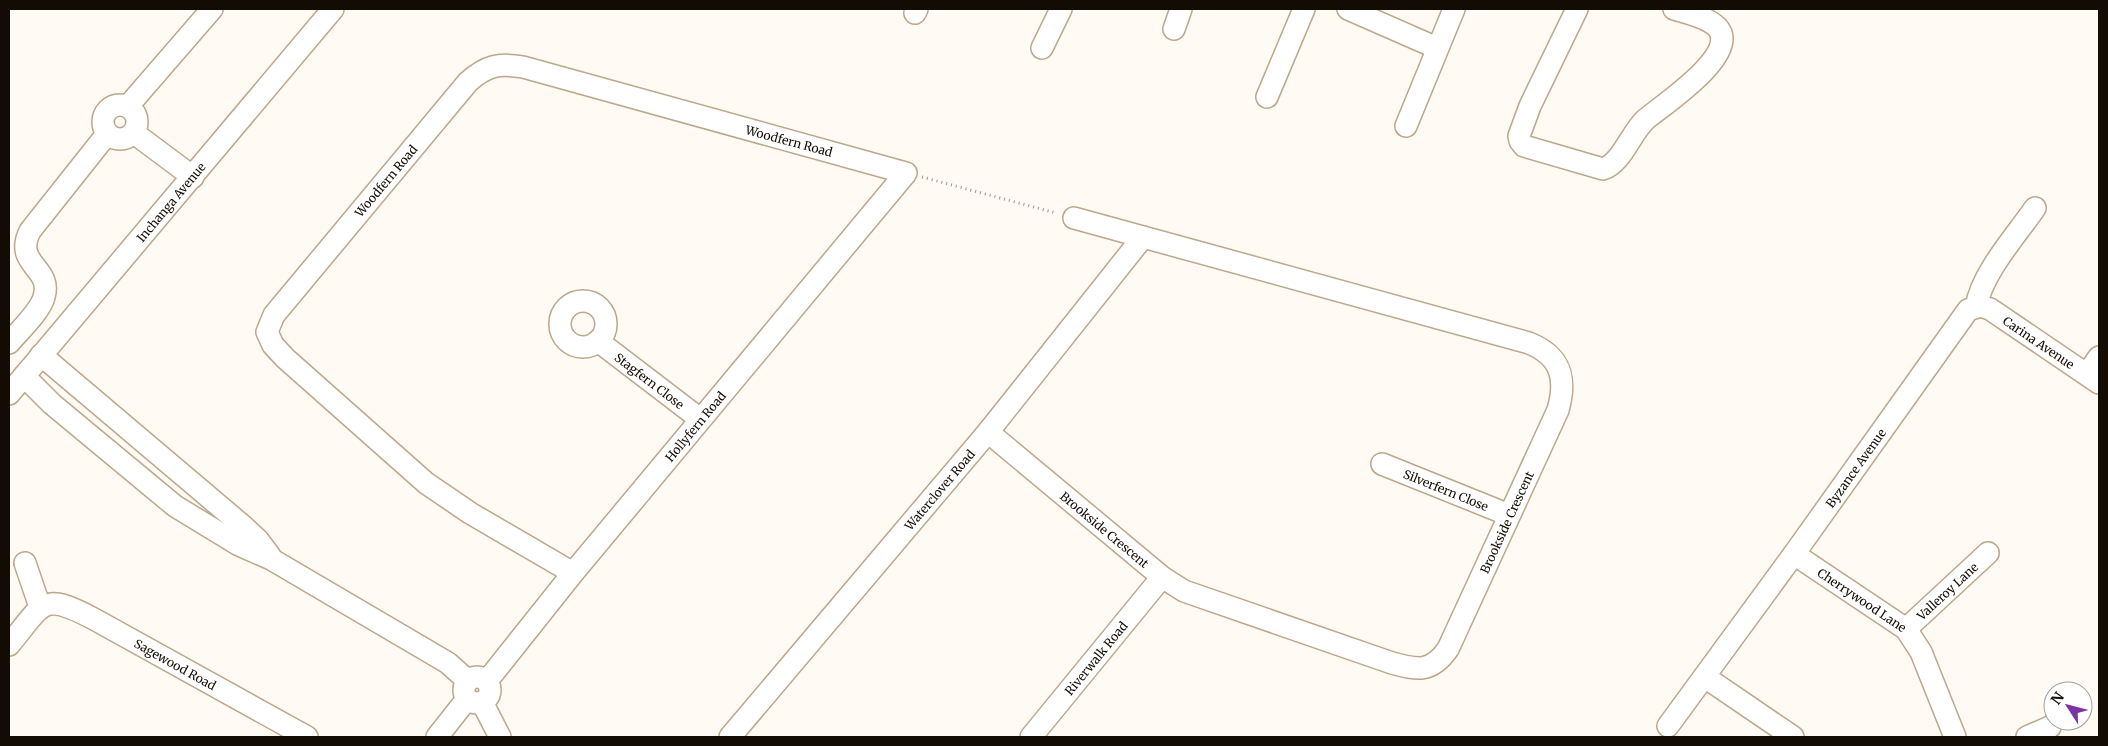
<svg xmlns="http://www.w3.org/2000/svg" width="2108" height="746" viewBox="0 0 2108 746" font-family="Merriweather,serif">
  <rect width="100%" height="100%" fill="#fffaf4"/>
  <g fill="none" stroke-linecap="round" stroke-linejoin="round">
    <defs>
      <g id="minor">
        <path d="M1348,9L1437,48"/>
        <path d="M1577,9L1530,106L1519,136L1520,141L1524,146L1603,169C1621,164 1631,133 1645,120C1661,106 1742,54 1717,27C1707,17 1687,13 1674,9"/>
        <path d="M915,13L917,9"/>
        <path d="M1174,29L1181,9"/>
        <path d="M1042,48L1061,9"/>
        <path d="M1267,97L1304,9"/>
        <circle cx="120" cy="122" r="17"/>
        <path d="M128,106L212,9"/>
        <path d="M1406,126L1454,9"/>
        <path d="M134,133L193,177"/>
        <circle cx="583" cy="324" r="23"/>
        <path d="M1976,307C1982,273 2015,237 2035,208"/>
        <path id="s1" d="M598,341L700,419"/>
        <path d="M9,343C19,331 40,312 44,297C53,267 13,265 30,231L107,134"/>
        <path d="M41,355L243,526L258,540L270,556"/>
        <path d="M2087,374L2099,357"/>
        <path d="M24,376L52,404L175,506L239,545L271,559L448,663L468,681"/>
        <path id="s2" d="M9,394L333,9"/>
        <path id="s3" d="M988,432L1162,577L1184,591L1392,663C1418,670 1431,673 1448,649L1558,410C1567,378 1561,356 1529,343L1074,218"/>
        <path id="s4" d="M1382,464L1509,515"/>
        <path id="s5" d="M1794,554L1906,629L1921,652L1955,737"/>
        <path d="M25,563L40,607"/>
        <path id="s6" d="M1906,629L1988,553"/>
        <path id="s7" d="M9,645C44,603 41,591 94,619L307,737"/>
        <circle cx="477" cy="690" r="13"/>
        <path d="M1705,677L1793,737"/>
        <path id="s8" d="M487,681L573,573L906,173L523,67C499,63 487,65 468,82L274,315L267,332L273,345L285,358L426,483L470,513L573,573"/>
        <path d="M482,702L500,737"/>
        <path id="s9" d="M1668,726L1794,554L1968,310L1980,306L1990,309L2099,383"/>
        <path d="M437,737L467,699"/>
        <path id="s10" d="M730,737L988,432L1143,237"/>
        <path id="s11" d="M1031,737L1162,577"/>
        <path d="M2027,737L2050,727"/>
      </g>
    </defs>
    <use href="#minor" stroke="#bca78b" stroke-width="24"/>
    <path stroke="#9b958e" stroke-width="3" stroke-dasharray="1 4" stroke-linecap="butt" d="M922,177L1056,213"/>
    <use href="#minor" stroke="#fff" stroke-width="21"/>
  </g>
  <g text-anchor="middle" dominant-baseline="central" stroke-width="5" stroke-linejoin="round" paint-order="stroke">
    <g font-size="12" fill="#130c04" stroke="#fff">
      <text transform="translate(789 141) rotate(15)">Woodfern Road</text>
      <text transform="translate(386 181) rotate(-50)">Woodfern Road</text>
      <text stroke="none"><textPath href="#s2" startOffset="251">Inchanga Avenue</textPath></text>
      <text stroke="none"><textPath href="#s9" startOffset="595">Carina Avenue</textPath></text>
      <text stroke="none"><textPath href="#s1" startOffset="65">Stagfern Close</textPath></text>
      <text stroke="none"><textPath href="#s8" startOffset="329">Hollyfern Road</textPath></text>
      <text stroke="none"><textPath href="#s9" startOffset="319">Byzance Avenue</textPath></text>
      <text stroke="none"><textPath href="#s10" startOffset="324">Waterclover Road</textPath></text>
      <text stroke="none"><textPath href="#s4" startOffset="69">Silverfern Close</textPath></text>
      <text stroke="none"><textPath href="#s3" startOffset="676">Brookside Crescent</textPath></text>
      <text stroke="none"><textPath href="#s3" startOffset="152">Brookside Crescent</textPath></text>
      <text stroke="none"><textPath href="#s6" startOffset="56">Valleroy Lane</textPath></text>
      <text stroke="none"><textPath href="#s5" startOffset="82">Cherrywood Lane</textPath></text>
      <text stroke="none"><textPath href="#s11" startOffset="102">Riverwalk Road</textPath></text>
      <text stroke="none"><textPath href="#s7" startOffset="199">Sagewood Road</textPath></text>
    </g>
  </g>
  <rect width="2108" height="746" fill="none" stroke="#130c04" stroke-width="20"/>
  <g transform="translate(2068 706) rotate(306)"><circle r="24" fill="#ffffff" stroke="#a19e9b"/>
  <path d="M0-4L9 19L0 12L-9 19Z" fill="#7b33a6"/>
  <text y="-8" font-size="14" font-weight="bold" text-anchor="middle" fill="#130c04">N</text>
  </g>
</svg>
